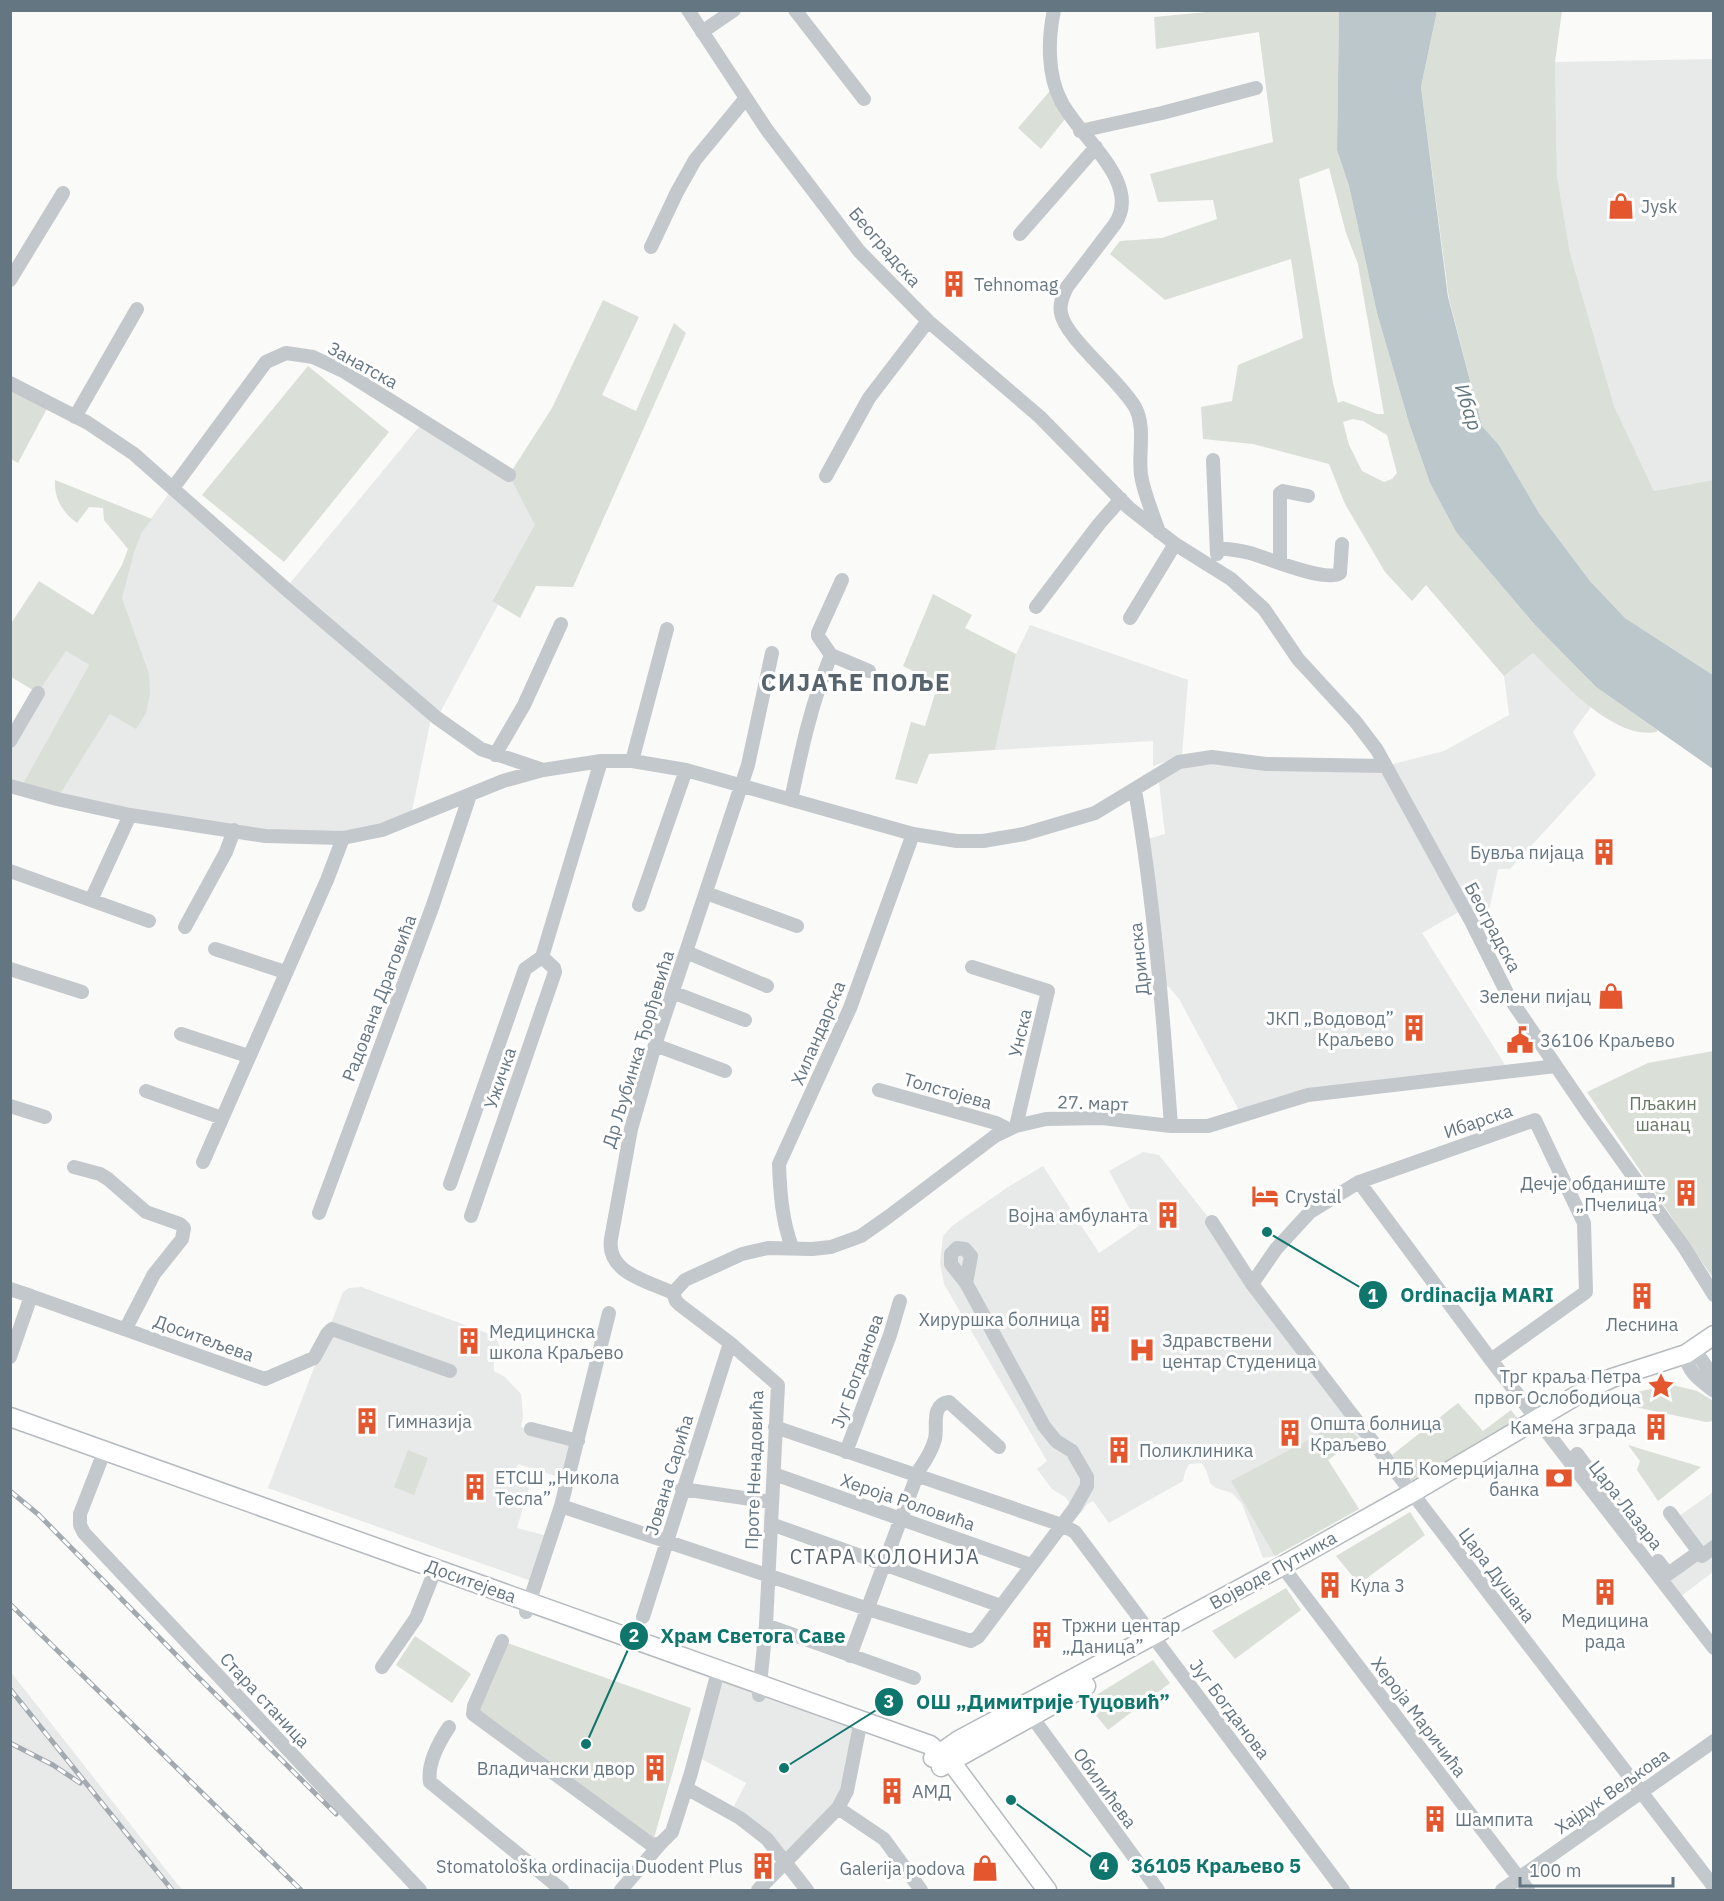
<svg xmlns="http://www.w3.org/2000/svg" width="1724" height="1901" viewBox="0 0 1724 1901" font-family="'IBM Plex Sans',sans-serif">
  <rect width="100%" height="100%" fill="#fafaf8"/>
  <path fill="#e8e9e9" d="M1713,59V480L1654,491L1614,406L1570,253L1557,176L1555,62Z
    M424,421L509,475L536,525L492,600L498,605L437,718L432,714L410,820L303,838L57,799L110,714L141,657L122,598L127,574L142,531L173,488L286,588Z
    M1030,625L1188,680L1182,756L1153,766V741L995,750L1016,654Z
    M66,651L89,665L20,789L11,786V741L38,693Z
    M1533,653L1591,707L1573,732L1596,775L1510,869H1498L1482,943L1464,909L1422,933L1509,1071L1308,1095L1242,1116L1179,999L1169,987L1165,985L1144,840L1165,834L1158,774L1179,762L1385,766L1444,751L1509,715L1504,676Z
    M1143,1152L1159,1155L1212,1222L1366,1433L1328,1460L1359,1509L1275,1556L1263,1558L1242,1504L1232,1493L1216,1488L1210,1483L1207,1472L1202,1463L1189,1464L1185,1472L1183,1481L1109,1523L1093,1501L1087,1504L1081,1513L1074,1509L1065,1497L1052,1489L1037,1469L1047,1461L944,1284L940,1263L943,1236L952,1226L1008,1187L1043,1166L1099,1253L1139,1226L1109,1171Z
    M361,1287L495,1336L500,1347L494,1362V1371L505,1377L521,1394L523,1416L521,1427L574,1442L562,1478L518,1464L512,1480L529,1488L517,1528L548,1536L534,1582L268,1488L343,1292L349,1288Z
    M1713,1492V1572L1676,1600L1663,1582L1705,1551L1679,1516Z
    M10,1671L178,1885L184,1890H11Z
    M716,1679L859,1730L847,1791L786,1862L731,1812L746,1783L696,1756Z"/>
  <path fill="#dadfd7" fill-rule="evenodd" d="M1229,10L1339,11L1337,150L1349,186L1377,313L1409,423L1430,483L1456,532L1535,625L1596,687L1657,730V732C1613,740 1562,681 1533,653L1504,676L1426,585L1412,601L1385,572L1345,504L1329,464L1253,444L1203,439L1201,407L1232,401L1238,365L1303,338L1291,259L1165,300L1110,254L1120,241L1162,238L1217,219L1213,200L1158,202L1150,174L1273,142L1259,32L1156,49L1154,17ZM1329,168L1346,233L1358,264L1384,414H1377L1343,401L1338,403L1333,383L1299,179ZM1353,419L1363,421L1387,435L1397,473L1392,479L1384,482L1362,471L1349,445L1343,422Z
    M1437,11H1562L1555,62L1557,176L1570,253L1614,406L1654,491L1713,480V675L1625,618L1590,581L1539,513L1499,445L1482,426L1449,299L1421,87Z
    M1055,85L1069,114L1041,149L1018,128Z
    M603,300L639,317L602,395L636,411L674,323L686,333L573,587L536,586L520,618L492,601L535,525L509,475L552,408Z
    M308,366L389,432L284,562L202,495Z
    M16,386L50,403L18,463L11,459V394Z
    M55,480L152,519L142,532L134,553L122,598L149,674L150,694L146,713L136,729L110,714L57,799L20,789L89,665L66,651L38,693L11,677L10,625L39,581L93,615L122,565L128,549L104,520L103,508L89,507L77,523C62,512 54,498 55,480Z
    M933,594L972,615L965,628L1016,654L995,750L929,754L917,784L895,779L911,722L925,726L938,684L903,666Z
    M1713,1051H1714L1713,1278L1587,1092L1648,1063Z
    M1673,1385L1697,1391L1712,1400L1713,1421L1706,1422L1621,1404L1615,1396Z
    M1458,1403L1483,1431L1511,1410L1521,1423L1413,1482L1392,1455Z
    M1342,1422L1358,1438L1328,1460L1359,1509L1275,1556L1231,1481Z
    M1628,1445L1701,1467L1658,1501L1637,1470L1640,1461Z
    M408,1450L428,1458L414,1495L394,1487Z
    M1410,1512L1425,1535L1359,1584L1336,1556Z
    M1286,1588L1301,1610L1235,1659L1212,1631Z
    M415,1636L471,1674L452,1703L396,1665Z
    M502,1641L691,1708L652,1845L473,1714Z
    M1153,1660L1170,1683L1108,1730L1085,1702Z"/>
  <path fill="#bbc7cb" d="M1339,11H1437L1421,87L1448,297L1482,426L1499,445L1539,513L1590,581L1625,618L1713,675V769L1596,687L1535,625L1456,532L1430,483L1409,423L1377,313L1349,186L1337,150Z"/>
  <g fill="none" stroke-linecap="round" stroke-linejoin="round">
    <defs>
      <path id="major" d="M10,1417L930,1745L955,1767L1047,1890
        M933,1758L959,1740L1282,1566L1412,1493L1579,1394L1612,1378L1686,1354L1714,1335
        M941,1767L1086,1686"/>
    </defs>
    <use href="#major" stroke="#b5babe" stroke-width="21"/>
    <path stroke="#c3c8cc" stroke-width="14" d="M688,10L767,130L859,251L928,321L1040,417L1129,508L1175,544L1231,579L1264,609L1298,659L1355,721L1377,750L1472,923L1509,997L1590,1116L1684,1247L1714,1295
      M795,10L864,99
      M1054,10C1048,39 1047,74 1061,101C1078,136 1143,182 1115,224L1067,287C1063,295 1059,304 1061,313C1065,338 1119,379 1135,407C1146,427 1138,453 1141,475C1144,494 1153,514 1159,532
      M702,32L734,10
      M1080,131L1162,113L1256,88
      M1020,234L1096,147
      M651,247L677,192L695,160L746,98
      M10,280L63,193
      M10,383L88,423L134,454L286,589L437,718L481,749L543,770
      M75,417L137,309
      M1213,460L1217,554
      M826,476L869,398L928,321
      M173,488L266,362L286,353L313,357L345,372L509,475
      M1217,548C1228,549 1239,550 1250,553C1268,558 1326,583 1340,573L1342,544
      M1280,562V493L1283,491L1308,496
      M1036,607L1099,524L1121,499
      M1130,618L1175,544
      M831,655L869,671
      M10,741L38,693
      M495,755L524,705L561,624
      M632,761L667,629
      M10,786L57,799L130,815L265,836L343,838L382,830L503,781L543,770L601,761H632L686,770L913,834L957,841H983L1024,834L1095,813L1179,762L1212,757L1266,764L1385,766
      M1135,790C1154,901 1163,1013 1171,1126
      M791,800C802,747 811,705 831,655L818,636V633L842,580
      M10,871L149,921
      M706,893L797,926
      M91,900L130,815
      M639,905L686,770
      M185,927L226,852L234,830
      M215,949L285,972
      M686,952L767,986
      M972,967L1048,991L1016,1126
      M10,969L82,992
      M672,992L745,1020
      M181,1034L248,1056
      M655,1045L725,1071
      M879,1090L996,1123L1008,1129
      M146,1091L222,1118
      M10,1106L45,1117
      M203,1162L327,880L343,838
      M74,1167L100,1174L108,1179L146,1212L180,1224L184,1228L182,1239L154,1274L126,1328
      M1359,1182L1491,1360L1714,1648
      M450,1184L525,969L542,957L601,761
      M319,1213L433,905L470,795
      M471,1216L555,972L554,968L542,957
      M1212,1222L1252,1284L1714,1887
      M792,1247C782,1221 780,1192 779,1164L850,1008L913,834
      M1252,1284L1276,1249L1310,1212L1359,1182L1535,1120L1584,1223L1586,1292L1491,1360
      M10,1289L31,1296
      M673,1293L685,1280L742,1254L768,1248L812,1249L831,1247L861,1236L888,1217L995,1136L1016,1126L1046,1119L1102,1118L1171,1126H1208L1308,1095L1556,1066
      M673,1293C648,1281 606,1273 611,1239L631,1129L655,1045L748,765L772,653
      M673,1293L676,1301L680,1305L730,1343L778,1385L766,1625L759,1695
      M1692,1351L1701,1359L1714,1378
      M1686,1354C1686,1371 1701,1381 1714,1391
      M10,1357L31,1296L265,1379L314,1358L327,1334L332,1329L450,1371
      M775,1427L1062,1525L1075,1532L1343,1890
      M531,1429L578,1441
      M846,1452L890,1335L900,1301
      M1577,1454L1634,1529
      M101,1460L80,1514V1525L84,1533L420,1890
      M774,1474L1031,1565
      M682,1489L772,1502
      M561,1506L868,1609L971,1641L978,1637L1074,1509L1087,1486V1477L1072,1451L1056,1441L1044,1426L966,1283L951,1264V1254L957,1248L965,1249L971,1256L966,1283
      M1670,1513L1702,1556L1714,1547
      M771,1524L1001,1606
      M1658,1561L1668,1574L1699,1552
      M1282,1566L1528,1890
      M526,1612L561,1506L609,1313
      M643,1617L730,1343
      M766,1625L914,1678
      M502,1641L474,1706L473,1714L652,1845L661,1843L672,1832L691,1773L716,1679
      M850,1656L919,1470C926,1460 932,1451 935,1439C938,1426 930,1405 949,1402L999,1447
      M382,1667L416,1618L432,1578
      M1027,1710L1158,1890
      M449,1727C439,1742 427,1764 430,1782L562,1890
      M686,1788L740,1818L767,1839L807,1890
      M838,1808L884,1839L921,1890
      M621,1890L661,1843
      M758,1890L838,1808L847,1791L859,1730
      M1502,1890L1714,1741"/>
    <use href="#major" stroke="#fff" stroke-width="18"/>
    <defs>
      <path id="rail" d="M10,1491L39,1515L195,1674L336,1814
        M10,1604L301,1890
        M10,1689L172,1890
        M10,1743L53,1765L80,1783"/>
    </defs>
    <use href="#rail" stroke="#a2aab0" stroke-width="5"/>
    <use href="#rail" stroke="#fff" stroke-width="3" stroke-dasharray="9" stroke-linecap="butt"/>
  </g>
  <defs>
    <symbol id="shop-bare" viewBox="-9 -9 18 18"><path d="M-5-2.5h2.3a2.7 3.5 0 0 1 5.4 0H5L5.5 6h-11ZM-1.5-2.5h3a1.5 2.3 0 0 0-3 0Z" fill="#e4572e" stroke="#fff" stroke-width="2.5" paint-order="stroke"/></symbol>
    <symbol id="building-bare" viewBox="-9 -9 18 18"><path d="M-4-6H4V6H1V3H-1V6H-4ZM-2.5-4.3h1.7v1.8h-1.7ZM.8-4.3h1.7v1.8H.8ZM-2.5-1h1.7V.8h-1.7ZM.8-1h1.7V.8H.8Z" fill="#e4572e" stroke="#fff" stroke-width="2.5" paint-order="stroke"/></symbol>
    <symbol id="civic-bare" viewBox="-9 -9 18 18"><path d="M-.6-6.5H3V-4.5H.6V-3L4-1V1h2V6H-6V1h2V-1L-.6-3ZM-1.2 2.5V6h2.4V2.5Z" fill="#e4572e" stroke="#fff" stroke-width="2.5" paint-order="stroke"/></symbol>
    <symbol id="hotel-bare" viewBox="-9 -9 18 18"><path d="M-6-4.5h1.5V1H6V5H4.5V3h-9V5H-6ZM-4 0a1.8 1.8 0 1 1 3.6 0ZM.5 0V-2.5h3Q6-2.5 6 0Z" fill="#e4572e" stroke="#fff" stroke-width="2.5" paint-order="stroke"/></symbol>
    <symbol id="hospital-bare" viewBox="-9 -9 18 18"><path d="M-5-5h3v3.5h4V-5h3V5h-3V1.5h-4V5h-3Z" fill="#e4572e" stroke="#fff" stroke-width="2.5" paint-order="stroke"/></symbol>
    <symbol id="sight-bare" viewBox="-9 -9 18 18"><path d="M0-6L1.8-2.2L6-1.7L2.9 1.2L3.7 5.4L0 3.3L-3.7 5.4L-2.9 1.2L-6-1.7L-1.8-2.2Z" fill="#e4572e" stroke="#fff" stroke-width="2.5" paint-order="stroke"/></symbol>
    <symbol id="bank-bare" viewBox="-9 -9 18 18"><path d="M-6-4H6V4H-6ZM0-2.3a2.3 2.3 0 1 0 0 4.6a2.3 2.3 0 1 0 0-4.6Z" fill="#e4572e" stroke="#fff" stroke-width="2.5" paint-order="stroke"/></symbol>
  </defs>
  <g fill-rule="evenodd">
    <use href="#shop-bare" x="1602" y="187" width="38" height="38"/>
    <use href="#building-bare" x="935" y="265" width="38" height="38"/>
    <use href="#building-bare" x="1585" y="833" width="38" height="38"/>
    <use href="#shop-bare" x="1592" y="977" width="38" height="38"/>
    <use href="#building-bare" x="1395" y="1009" width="38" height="38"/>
    <use href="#civic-bare" x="1501" y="1021" width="38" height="38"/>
    <use href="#building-bare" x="1667" y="1174" width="38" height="38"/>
    <use href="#hotel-bare" x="1246" y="1177" width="38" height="38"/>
    <use href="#building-bare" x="1149" y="1196" width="38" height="38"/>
    <use href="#building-bare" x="1623" y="1277" width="38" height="38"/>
    <use href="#building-bare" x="1081" y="1300" width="38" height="38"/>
    <use href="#building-bare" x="450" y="1322" width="38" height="38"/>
    <use href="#hospital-bare" x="1123" y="1331" width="38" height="38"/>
    <use href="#sight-bare" x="1642" y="1367" width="38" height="38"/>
    <use href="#building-bare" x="348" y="1402" width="38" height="38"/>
    <use href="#building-bare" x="1637" y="1408" width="38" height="38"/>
    <use href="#building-bare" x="1271" y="1414" width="38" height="38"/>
    <use href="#building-bare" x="1100" y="1431" width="38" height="38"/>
    <use href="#bank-bare" x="1540" y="1459" width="38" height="38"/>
    <use href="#building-bare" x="456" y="1468" width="38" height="38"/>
    <use href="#building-bare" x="1311" y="1566" width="38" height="38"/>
    <use href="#building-bare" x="1586" y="1573" width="38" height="38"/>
    <use href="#building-bare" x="1023" y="1616" width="38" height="38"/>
    <use href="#building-bare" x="636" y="1749" width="38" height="38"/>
    <use href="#building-bare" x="873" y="1772" width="38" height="38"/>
    <use href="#building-bare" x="1416" y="1800" width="38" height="38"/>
    <use href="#building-bare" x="744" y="1847" width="38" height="38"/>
    <use href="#shop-bare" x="966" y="1849" width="38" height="38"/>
  </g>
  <g text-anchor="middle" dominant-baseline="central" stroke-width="6" stroke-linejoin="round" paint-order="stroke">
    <g font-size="18" fill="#657683" stroke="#fff" text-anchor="start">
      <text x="1641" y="206">Jysk</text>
      <text x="974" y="284">Tehnomag</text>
      <text x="1584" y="852" text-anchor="end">Бувља пијаца</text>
      <text x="1591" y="996" text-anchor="end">Зелени пијац</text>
      <text x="1394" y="1018" text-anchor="end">ЈКП „Водовод”<tspan x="1394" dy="21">Краљево</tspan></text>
      <text x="1540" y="1040">36106 Краљево</text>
      <text x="1666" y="1183" text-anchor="end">Дечје обданиште<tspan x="1666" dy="21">„Пчелица”</tspan></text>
      <text x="1285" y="1196">Crystal</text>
      <text x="1148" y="1215" text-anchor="end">Војна амбуланта</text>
      <text x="1080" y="1319" text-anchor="end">Хируршка болница</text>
      <text x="1642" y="1324" text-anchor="middle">Леснина</text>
      <text x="489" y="1331">Медицинска<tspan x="489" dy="21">школа Краљево</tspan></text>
      <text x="1162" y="1340">Здравствени<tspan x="1162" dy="21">центар Студеница</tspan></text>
      <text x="1641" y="1376" text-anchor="end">Трг краља Петра<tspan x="1641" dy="21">првог Ослободиоца</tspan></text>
      <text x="387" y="1421">Гимназија</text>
      <text x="1310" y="1423">Општа болница<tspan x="1310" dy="21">Краљево</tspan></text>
      <text x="1636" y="1427" text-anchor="end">Камена зграда</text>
      <text x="1139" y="1450">Поликлиника</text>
      <text x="1539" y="1468" text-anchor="end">НЛБ Комерцијална<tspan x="1539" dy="21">банка</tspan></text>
      <text x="495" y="1477">ЕТСШ „Никола<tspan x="495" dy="21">Тесла”</tspan></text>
      <text x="1350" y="1585">Кула 3</text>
      <text x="1605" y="1620" text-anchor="middle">Медицина<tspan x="1605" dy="21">рада</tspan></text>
      <text x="1062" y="1625">Тржни центар<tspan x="1062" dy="21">„Даница”</tspan></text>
      <text x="635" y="1768" text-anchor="end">Владичански двор</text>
      <text x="912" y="1791">АМД</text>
      <text x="1455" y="1819">Шампита</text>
      <text x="743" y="1866" text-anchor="end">Stomatološka ordinacija Duodent Plus</text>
      <text x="965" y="1868" text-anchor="end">Galerija podova</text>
    </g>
    <g font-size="18" fill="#657683" stroke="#fff">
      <text transform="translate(885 247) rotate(49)">Београдска</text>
      <text transform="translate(363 365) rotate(29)">Занатска</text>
      <text transform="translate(1493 927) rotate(62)">Београдска</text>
      <text transform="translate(1139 959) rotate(-96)">Дринска</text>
      <text transform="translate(379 998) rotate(-69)">Радована Драговића</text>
      <text transform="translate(818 1033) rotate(-67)">Хиландарска</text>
      <text transform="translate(1020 1033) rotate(-77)">Унска</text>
      <text transform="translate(638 1049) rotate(-73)">Др Љубинка Ђорђевића</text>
      <text transform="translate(500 1078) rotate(-71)">Ужичка</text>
      <text transform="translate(948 1091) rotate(16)">Толстојева</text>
      <text transform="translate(1093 1103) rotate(2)">27. март</text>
      <text transform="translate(1478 1121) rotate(-19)">Ибарска</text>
      <text transform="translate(204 1338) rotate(20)">Доситељева</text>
      <text transform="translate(857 1371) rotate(-70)">Југ Богданова</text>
      <text transform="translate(754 1470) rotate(-88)">Проте Ненадовића</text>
      <text transform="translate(669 1475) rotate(-73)">Јована Сарића</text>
      <text transform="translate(908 1502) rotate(19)">Хероја Роловића</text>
      <text transform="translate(1626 1505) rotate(52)">Цара Лазара</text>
      <text transform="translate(1273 1570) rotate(-29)">Војводе Путника</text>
      <text transform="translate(1497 1575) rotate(53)">Цара Душана</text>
      <text transform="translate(471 1581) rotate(20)">Доситејева</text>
      <text transform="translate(265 1700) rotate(47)">Стара станица</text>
      <text transform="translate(1230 1709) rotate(53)">Југ Богданова</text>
      <text transform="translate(1419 1717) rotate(53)">Хероја Маричића</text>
      <text transform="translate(1105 1788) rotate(54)">Обилићева</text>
      <text transform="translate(1612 1791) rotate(-35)">Хајдук Вељкова</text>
    </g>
    <g font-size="18" fill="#687a64" stroke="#fff">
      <text x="1663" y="1103">Пљакин<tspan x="1663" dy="21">шанац</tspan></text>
    </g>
    <g font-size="20" font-style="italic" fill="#60757c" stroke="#fff">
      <text transform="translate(1469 407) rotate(72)">Ибар</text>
    </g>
    <g font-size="20" letter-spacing="1.5" fill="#57646e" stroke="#fff">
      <text x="885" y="1556">СТАРА КОЛОНИЈА</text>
    </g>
    <g font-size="24" font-weight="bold" letter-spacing="1.5" fill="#57646e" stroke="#fff">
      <text x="856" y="682">СИЈАЋЕ ПОЉЕ</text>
    </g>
  </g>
  <path fill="none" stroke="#0f766e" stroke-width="2" d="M1267 1232L1373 1295M586 1744L634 1636M784 1768L889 1702M1011 1800L1104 1866"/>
  <g fill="#0f766e" stroke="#fff" stroke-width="2">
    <circle cx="1267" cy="1232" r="6"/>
    <circle cx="586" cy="1744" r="6"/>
    <circle cx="784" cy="1768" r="6"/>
    <circle cx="1011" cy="1800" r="6"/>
    <circle cx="1373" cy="1295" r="15"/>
    <circle cx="634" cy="1636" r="15"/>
    <circle cx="889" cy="1702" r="15"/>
    <circle cx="1104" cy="1866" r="15"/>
  </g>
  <g font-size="18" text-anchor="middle" font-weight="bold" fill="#fff">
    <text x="1373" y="1302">1</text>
    <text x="634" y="1642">2</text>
    <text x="889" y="1708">3</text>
    <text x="1104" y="1872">4</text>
  </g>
  <g font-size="20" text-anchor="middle" font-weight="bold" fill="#0f766e" stroke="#fff" stroke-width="6" stroke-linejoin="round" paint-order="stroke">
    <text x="1477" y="1302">Ordinacija MARI</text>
    <text x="753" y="1643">Храм Светога Саве</text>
    <text x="1043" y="1709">ОШ „Димитрије Туцовић”</text>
    <text x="1216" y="1873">36105 Краљево 5</text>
  </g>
  <rect width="1724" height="1901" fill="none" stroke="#657683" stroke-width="24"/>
  <path d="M1520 1877v9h153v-9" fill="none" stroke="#657683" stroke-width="3"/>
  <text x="1529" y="1877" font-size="18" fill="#657683" stroke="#ffffff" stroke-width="4.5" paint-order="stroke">100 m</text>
</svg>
